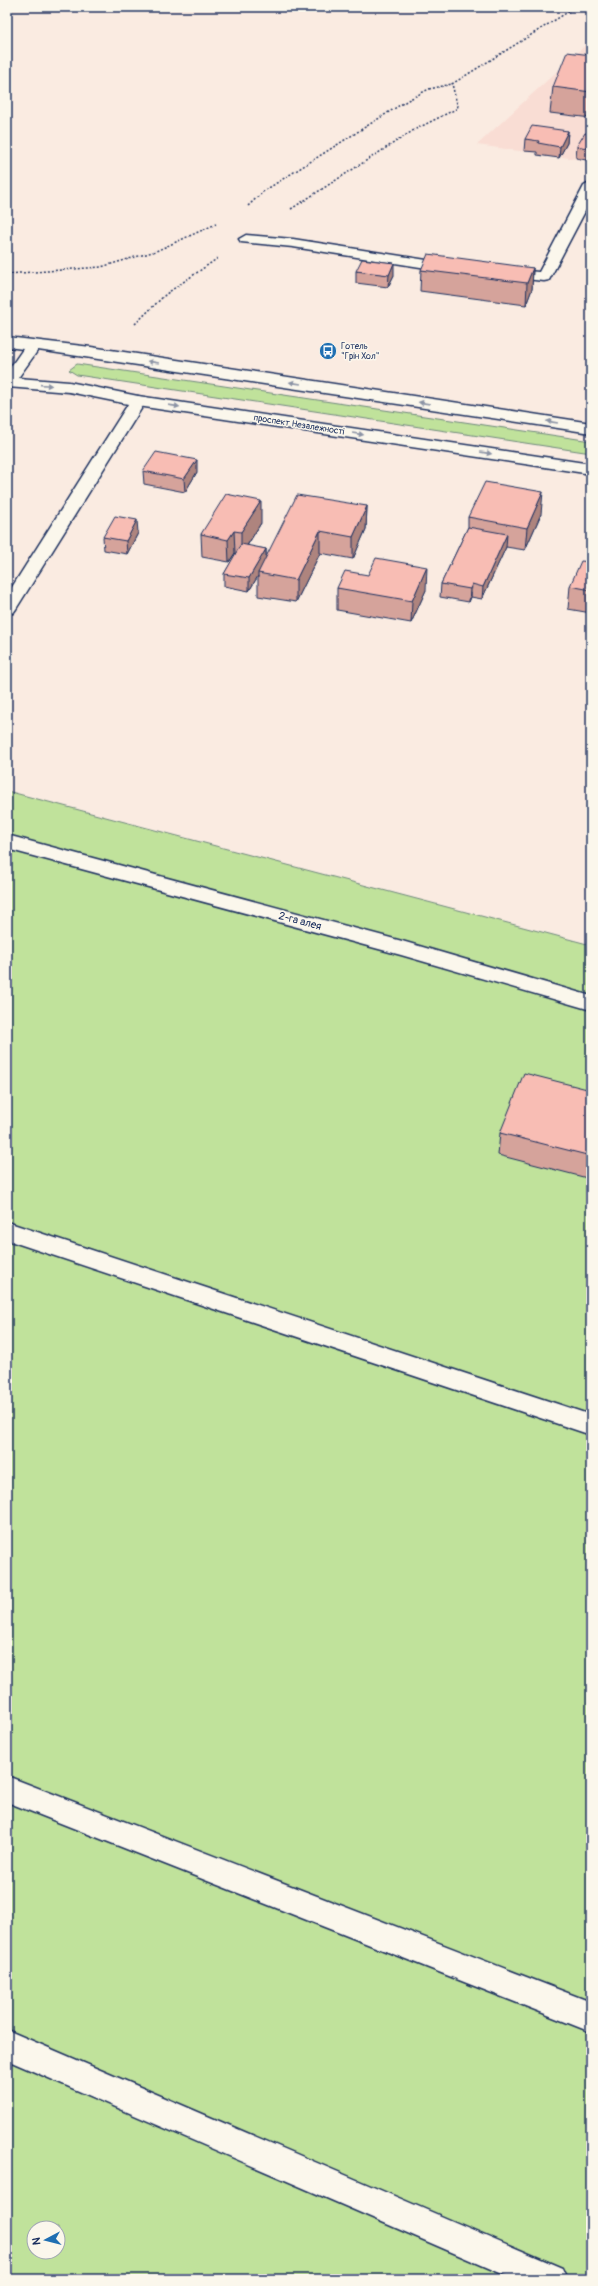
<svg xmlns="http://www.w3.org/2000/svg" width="598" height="2286" viewBox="0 0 598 2286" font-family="Pangolin,sans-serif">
  <rect width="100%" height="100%" fill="#faebe1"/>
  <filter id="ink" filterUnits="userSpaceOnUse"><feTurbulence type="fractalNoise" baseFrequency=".025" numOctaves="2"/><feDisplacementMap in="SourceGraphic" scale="8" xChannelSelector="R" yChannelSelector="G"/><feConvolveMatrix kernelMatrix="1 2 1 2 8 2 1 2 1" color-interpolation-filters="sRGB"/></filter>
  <g filter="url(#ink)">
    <path fill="#f9ddd4" d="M591,41V161L477,145L590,41Z"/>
    <path fill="#c0e29b" stroke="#6e887c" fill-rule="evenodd" d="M77,364L591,441V453L77,375L69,370Z
      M7,791L591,945V2279H7ZM34,2228H58V2252H34Z"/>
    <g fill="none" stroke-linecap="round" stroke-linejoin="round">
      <defs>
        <path id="lane" d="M591,182V200L549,280L544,281L498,276L496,273L498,270L503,269L539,272L584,186Z
          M246,235L293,239L452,264L459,268L452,272L293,247L241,242L239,239Z
          M7,835L402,941L591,996V1010L401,955L7,849Z
          M7,1222L591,1415V1435L7,1240Z
          M7,1776L591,2002V2032L7,1802Z
          M7,2030L562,2268L567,2279H514L7,2060Z"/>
        <path id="street" d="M138,396L144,398L146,401L16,609L13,613L7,614V595L130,401L132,398Z"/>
        <path id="primary" d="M7,337L91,347L591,423V433L38,350L18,378L69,382L138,396L591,464V474L138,406L69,392L7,387V372L23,349L7,347Z"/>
      </defs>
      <use href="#lane" stroke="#1b2f5e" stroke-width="3"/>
      <use href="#street" stroke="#1b2f5e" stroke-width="3"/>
      <use href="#primary" stroke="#1b2f5e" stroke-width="3"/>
      <path stroke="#1b2f5e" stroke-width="1.5" stroke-dasharray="2 2" stroke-linecap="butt" d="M248,206L264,191L408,100L429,89L452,84
        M291,209L414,130L458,108L452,84L576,7
        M7,274L101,267L156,251L216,224
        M135,324L166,294L218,258"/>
      <use href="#lane" fill="#fbf7ec" fill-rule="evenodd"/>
      <use href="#street" fill="#fbf7ec" fill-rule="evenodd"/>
      <use href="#primary" fill="#fbf7ec" fill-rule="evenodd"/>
    </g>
    <path fill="#d5a39b" stroke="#1b2f5e" d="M591,55V118L550,113L553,87Z
      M568,131L567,143L559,158L537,155V152L524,151L525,139Z
      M591,134V161L576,158L577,146Z
      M533,268L532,289L526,305L420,291L421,270Z
      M356,271L394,275L388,287L356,283Z
      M143,471L197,472L185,492L144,484Z
      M367,506L366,529L353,559L320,553L296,602L258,596V576L249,591L224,586V574L236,554L235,553L229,562L202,557L201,534L261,523L247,546L266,549V557Z
      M541,514L525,550L506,547L482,599L471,597L469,602L440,597L441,584L468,527V517Z
      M138,533L127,554L104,550L103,537Z
      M591,562V613L568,609L570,586Z
      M337,588L426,590L411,623L337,610Z
      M591,1090V1179L498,1155L500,1133Z"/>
    <path fill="#ae847e" stroke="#1b2f5e" d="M568,131L567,143L559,158L560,147Z
      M394,263V275L388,287L389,275Z
      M533,268L532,289L526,305L527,283Z
      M197,460V472L185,492L184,479Z
      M543,492L541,514L525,550L527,528Z
      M261,501V523L241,555V532Z
      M367,506L366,529L353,559V537Z
      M137,520L138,533L127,554L126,541Z
      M234,531L235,553L229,562L228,540Z
      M320,531V553L296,602V580Z
      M507,534L506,547L482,599L483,587Z
      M266,549V562L258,573V576L249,591V578Z
      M427,567L426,590L411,623L412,601Z
      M472,584L471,597L469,602L470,589Z"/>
    <path fill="#f8bdb4" stroke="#1b2f5e" d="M567,52L591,55V92L553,87Z
      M532,126L568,131L560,147L538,143L539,141L525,139Z
      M585,133L591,134V149L577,146Z
      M428,254L533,268L527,283L421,270Z
      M362,259L394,263L389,275L356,271Z
      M156,452L197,460L184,479L143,471Z
      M485,482L543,492L527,528L468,517Z
      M226,494L261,501L241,532L234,531L228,540L201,534Z
      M297,495L367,506L353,537L320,531L296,580L258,573Z
      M115,516L137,520L126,541L103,537Z
      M468,527L507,534L483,587L472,584L470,589L441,584Z
      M241,544L266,549L249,578L224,574Z
      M376,558L427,567L412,601L337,588L345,571L368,575Z
      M581,561L591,562V590L570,586Z
      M524,1073L591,1090V1156L500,1133Z"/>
    <defs><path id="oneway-solid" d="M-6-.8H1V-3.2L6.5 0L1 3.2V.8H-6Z"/></defs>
    <g fill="#8b93a5">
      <use href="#oneway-solid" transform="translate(153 362) rotate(-171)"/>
      <use href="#oneway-solid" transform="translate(295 383) rotate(-171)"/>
      <use href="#oneway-solid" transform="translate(46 385) rotate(4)"/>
      <use href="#oneway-solid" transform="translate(424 403) rotate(-171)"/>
      <use href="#oneway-solid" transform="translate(174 406) rotate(8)"/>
      <use href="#oneway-solid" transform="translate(552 422) rotate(-171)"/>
      <use href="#oneway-solid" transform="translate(358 434) rotate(9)"/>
      <use href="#oneway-solid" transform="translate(486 453) rotate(9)"/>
    </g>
  </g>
  <defs>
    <symbol id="bus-disc" viewBox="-11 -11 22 22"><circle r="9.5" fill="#1f6fb2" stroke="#fbf7ec"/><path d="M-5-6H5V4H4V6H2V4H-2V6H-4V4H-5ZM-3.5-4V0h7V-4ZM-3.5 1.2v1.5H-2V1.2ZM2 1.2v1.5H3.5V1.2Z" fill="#fff"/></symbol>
  </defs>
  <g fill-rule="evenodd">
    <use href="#bus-disc" x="318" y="341" width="20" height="20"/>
  </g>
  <g text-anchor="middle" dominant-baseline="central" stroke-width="3" stroke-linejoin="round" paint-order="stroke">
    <g font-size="9" fill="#1b2f5e" stroke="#fbf7ec" text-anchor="start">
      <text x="341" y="346">Готель<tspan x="341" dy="10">"Грін Хол"</tspan></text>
    </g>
    <g font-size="9" fill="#1b2f5e" stroke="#fbf7ec">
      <text transform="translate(299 425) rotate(9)">проспект Незалежності</text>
    </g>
    <g font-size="11" fill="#1b2f5e" stroke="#fbf7ec">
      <text transform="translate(300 921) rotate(15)">2-га алея</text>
    </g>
  </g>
  <rect width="598" height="2286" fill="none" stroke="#fbf7ec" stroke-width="24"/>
  <rect x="12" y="12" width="574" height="2262" fill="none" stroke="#1b2f5e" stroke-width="1.5" filter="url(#ink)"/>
  <g transform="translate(46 2240) rotate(263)"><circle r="19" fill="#fbf7ec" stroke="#a1a7b3"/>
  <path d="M0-3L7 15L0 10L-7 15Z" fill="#1f6fb2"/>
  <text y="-6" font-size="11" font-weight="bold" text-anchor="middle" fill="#1b2f5e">N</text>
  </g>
</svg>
